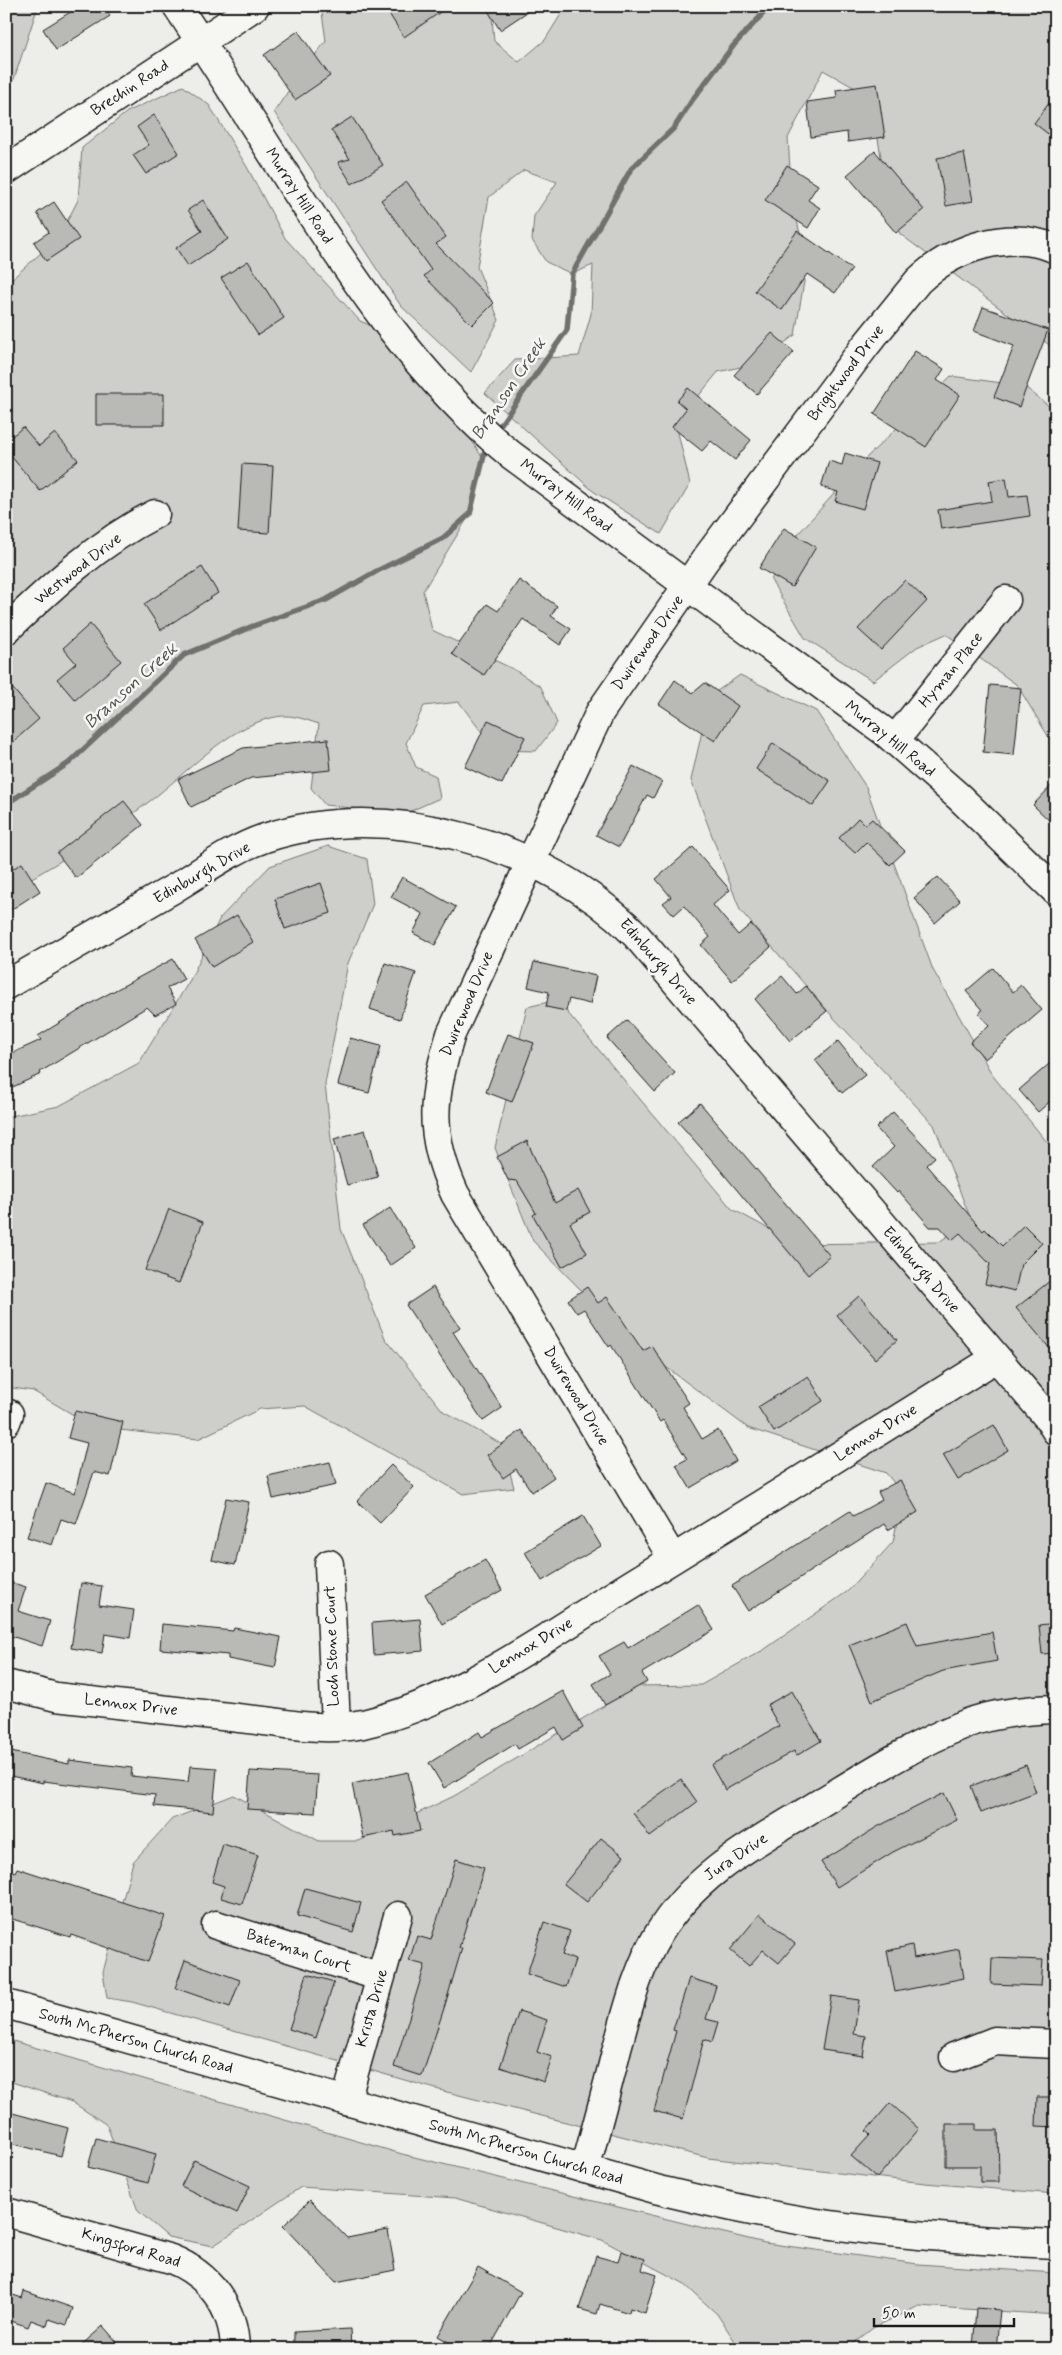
<svg xmlns="http://www.w3.org/2000/svg" width="1062" height="2355" viewBox="0 0 1062 2355" font-family="Mynerve,sans-serif">
  <rect width="100%" height="100%" fill="#edede9"/>
  <filter id="ink" filterUnits="userSpaceOnUse"><feTurbulence type="fractalNoise" baseFrequency=".02" numOctaves="2"/><feDisplacementMap in="SourceGraphic" scale="10" xChannelSelector="R" yChannelSelector="G"/><feConvolveMatrix kernelMatrix="1 2 1 2 8 2 1 2 1" color-interpolation-filters="sRGB"/></filter>
  <g filter="url(#ink)">
    <path fill="#cececb" stroke="#757574" d="M6,6H38L14,79L6,90Z
      M321,6H491L494,41L519,62L545,40L563,11L562,6H1056V350L900,234L886,187L871,97L823,70L788,138L792,199L807,264L795,335L758,363L718,372L676,424L690,484L661,534L593,491L485,393L515,360L579,356L591,314L593,265L572,274L546,262L532,240L534,216L557,182L524,170L489,197L477,267L499,320L471,372L401,306L274,112L295,81L326,41Z
      M183,86L209,105L247,167L285,238L360,321L393,335L421,358L482,457L470,514L423,591L432,630L515,670L541,687L557,723L536,751L495,750L459,702L424,706L406,743L416,767L436,776L440,798L404,814L325,805L311,788L319,724C300,718 290,713 271,718C226,728 186,774 150,801C105,836 56,864 6,893V284L59,237L78,200L82,148L127,112Z
      M951,376L1024,386L1056,412V749L1017,685L946,634L917,647L873,681L805,638L771,580L790,543L866,458Z
      M740,675L816,711L866,787L933,970L993,1076L1056,1153V2194L925,2183L708,2158L443,2091L132,2002L107,1998L103,1972L133,1862L172,1819L234,1795L319,1841H359L454,1796L637,1686L701,1685L765,1649L848,1591L893,1542L903,1494L886,1473L748,1428L631,1341L533,1241L495,1148L527,1007L557,1000L732,1209L797,1244L939,1242L971,1220L934,1125L833,1017L740,910L691,780L710,696Z
      M328,846L367,859L373,904L348,963L325,1084L341,1229L385,1338L443,1411L503,1445L514,1488L463,1494L305,1406L260,1409L198,1439L94,1427L33,1391L6,1387V1117L59,1106L139,1063L190,980L220,918L270,866Z
      M6,2039L402,2154L765,2243L918,2264L1056,2273V2315L919,2306L873,2328L846,2349H740L717,2314L683,2283L602,2240L455,2198L301,2187L213,2246L168,2237L138,2211L107,2125L72,2102L6,2080Z"/>
    <g fill="none" stroke-linecap="round" stroke-linejoin="round">
      <path stroke="#6f6f6d" stroke-width="5.5" d="M496,431L567,330L572,274L631,169L674,128L693,99L734,45L770,6
        M6,804L69,763L184,655L253,626L326,600L377,571L443,538L470,514L487,443"/>
    </g>
    <path fill="#b9b9b6" stroke="#1c1c1c" d="M80,6H104L110,16L56,50L43,29Z
      M384,6H449L404,37Z
      M485,6H536L500,30Z
      M298,31L330,76L295,100L264,55Z
      M877,84L885,137L848,142L847,132L811,137L807,102L837,98L836,90Z
      M1056,94V140L1034,123Z
      M154,115L179,153L146,174L133,155L149,145L137,127Z
      M352,117L383,165L352,184L338,162L350,159L331,130Z
      M875,151L924,210L896,233L847,175Z
      M964,153L973,201L946,206L937,158Z
      M787,165L818,185L808,200L820,208L808,228L765,200Z
      M407,182L446,237L436,244L494,303L472,325L424,276L431,270L381,200Z
      M203,200L228,239L188,266L176,248L202,231L188,210Z
      M54,202L79,239L46,261L34,242L49,232L37,213Z
      M797,231L852,269L835,293L807,274L782,310L755,291Z
      M248,261L284,318L258,335L221,278Z
      M983,307L1048,330L1019,407L994,397L1014,346L974,331Z
      M772,333L794,352L757,394L734,375Z
      M915,351L944,369L937,380L960,395L926,447L874,414Z
      M688,388L751,440L735,460L711,441L702,451L672,427L686,409L677,401Z
      M96,394H164V425H96Z
      M23,427L39,446L55,433L78,460L40,491L6,450V441Z
      M845,453L877,463L863,509L835,501L838,492L821,487L829,461L842,465Z
      M242,464L273,466L269,533L238,531Z
      M1006,478L1009,497L1027,495L1030,516L941,529L938,510L992,501L989,481Z
      M784,528L816,547L792,587L759,568Z
      M202,567L218,593L161,630L144,604Z
      M519,580L557,606L551,616L571,629L560,645L523,619L484,675L452,654L487,604L498,611Z
      M905,580L927,601L881,650L858,629Z
      M90,624L121,661L75,700L57,679L76,663L63,648Z
      M675,680L693,693L705,683L738,706L715,741L659,704Z
      M6,681L39,719L6,748Z
      M990,685L1021,688L1014,755L983,752Z
      M488,720L525,737L502,784L465,767Z
      M328,739L331,770L251,778L191,807L178,779L243,748Z
      M773,743L830,781L813,806L756,769Z
      M633,766L662,782L653,798L647,795L619,847L596,835Z
      M1056,781V827L1033,805Z
      M124,801L143,825L76,878L57,853Z
      M858,818L865,825L872,819L905,851L890,865L866,842L855,853L839,838Z
      M693,847L730,890L713,905L738,935L751,924L771,947L732,981L701,945L710,937L684,906L674,915L663,903L671,897L656,879Z
      M22,863L40,891L6,913V873Z
      M402,877L456,907L435,945L413,933L423,914L391,897Z
      M938,877L960,901L935,923L914,898Z
      M321,883L331,913L285,929L275,899Z
      M237,915L253,942L212,967L195,940Z
      M173,959L184,979L167,988L176,1004L155,1015L147,1007L40,1072L41,1074L6,1090V1056L41,1040L38,1036L95,1001Z
      M534,962L596,976L590,1004L569,999L566,1011L546,1007L549,992L528,987Z
      M385,963L416,973L400,1019L370,1009Z
      M993,968L1013,992L1021,985L1042,1010L985,1059L970,1042L989,1025L979,1014L982,1010L966,991Z
      M782,976L797,994L806,986L827,1011L790,1041L755,999Z
      M627,1020L675,1073L655,1092L607,1038Z
      M508,1034L534,1043L512,1102L486,1092Z
      M350,1038L381,1046L369,1093L338,1085Z
      M838,1041L865,1075L842,1093L815,1060Z
      M1056,1058V1096L1038,1112L1019,1090Z
      M700,1103L830,1256L808,1275L717,1166L678,1122Z
      M893,1112L935,1157L926,1165L983,1231L985,1229L1002,1246L1024,1225L1042,1243L1021,1264L1015,1291L985,1284L990,1264L960,1233L952,1240L940,1227H930L899,1191L897,1193L873,1167L894,1147L876,1128Z
      M365,1130L378,1177L347,1185L334,1139Z
      M527,1141L555,1203L578,1190L590,1212L570,1223L587,1253L562,1267L533,1215L536,1213L517,1181L508,1180L497,1157Z
      M390,1208L416,1248L390,1266L363,1225Z
      M169,1209L203,1222L179,1283L145,1270Z
      M1056,1276V1356L1016,1308Z
      M433,1287L460,1327L453,1332L502,1408L483,1421L406,1305Z
      M587,1287L598,1303L607,1297L643,1351L652,1346L689,1403L683,1407L702,1439L718,1430L736,1461L690,1488L676,1465L687,1459L663,1420L660,1422L611,1345L609,1347L584,1309L577,1313L568,1300Z
      M859,1296L897,1340L875,1359L837,1315Z
      M808,1376L823,1401L774,1432L758,1407Z
      M75,1411L123,1422L110,1476L94,1472L76,1524L61,1519L52,1545L27,1537L46,1483L75,1493L87,1443L68,1438Z
      M994,1425L1008,1450L958,1480L943,1455Z
      M522,1430L554,1477L532,1492L516,1469L503,1478L487,1455Z
      M330,1462L336,1485L273,1499L268,1476Z
      M391,1465L414,1487L380,1523L357,1501Z
      M900,1480L918,1512L888,1530L884,1524L748,1611L732,1586L850,1511L853,1516L882,1500L878,1492Z
      M226,1498L249,1502L235,1565L212,1560Z
      M583,1516L601,1546L542,1581L525,1552Z
      M485,1560L502,1590L442,1624L425,1594Z
      M6,1581L26,1587L18,1611L50,1621L42,1646L11,1636L10,1639L6,1638Z
      M81,1583L102,1586L99,1605L134,1610L130,1638L105,1634L102,1653L71,1648Z
      M698,1605L714,1630L642,1673L647,1682L605,1705L593,1684L610,1674L599,1656L624,1642L628,1648Z
      M420,1619L423,1651L374,1655L372,1623Z
      M907,1622L917,1646L992,1632L997,1661L943,1671L872,1701L849,1645Z
      M1056,1623V1653L1042,1654L1039,1625Z
      M162,1624L233,1631L234,1628L281,1637L275,1668L228,1659V1655L160,1649Z
      M563,1691L583,1728L563,1740L556,1727L518,1749L515,1744L444,1788L429,1763L479,1732L482,1737Z
      M792,1691L821,1741L796,1756L794,1751L725,1790L711,1765L779,1726L767,1705Z
      M6,1751L69,1764V1760L132,1768L131,1776L188,1782L190,1766L217,1768L213,1812L154,1806L155,1795L43,1781V1783L6,1775Z
      M1026,1765L1036,1792L981,1813L971,1786Z
      M250,1771L318,1775L315,1813L247,1809Z
      M408,1772L420,1831L395,1836L394,1831L363,1838L352,1784Z
      M681,1779L697,1802L650,1837L633,1813Z
      M944,1793L957,1820L893,1852L837,1887L821,1862L877,1827Z
      M601,1838L624,1856L587,1902L564,1884Z
      M223,1844L258,1855L242,1904L221,1898L224,1886L212,1882Z
      M456,1859L484,1868L459,1948H462L445,2005L422,2076L394,2067L425,1965L409,1961L417,1936L431,1940Z
      M17,1868L165,1916L148,1962L71,1935L70,1937L6,1917V1869L15,1872Z
      M305,1888L361,1903L353,1932L297,1916Z
      M760,1914L795,1944L779,1963L763,1950L749,1966L730,1950Z
      M544,1922L570,1931L562,1955L575,1960L566,1987L527,1974Z
      M912,1945L914,1958L959,1949L964,1978L895,1992L887,1951Z
      M992,1958L1043,1960L1041,1986L991,1984Z
      M185,1960L240,1980L230,2007L175,1988Z
      M307,1974L334,1982L316,2038L289,2029Z
      M689,1978L716,1986L706,2019L718,2022L712,2042L704,2039L683,2119L654,2111L676,2031L673,2030Z
      M831,1996L859,2000L854,2034L866,2036L863,2056L822,2050Z
      M519,2011L547,2020L537,2052L552,2057L544,2082L500,2067Z
      M1037,2097H1056V2127L1036,2126Z
      M890,2103L919,2129L877,2178L851,2156L870,2135L866,2131Z
      M9,2112L68,2128L61,2156L6,2142V2122Z
      M946,2124H976V2130H998L999,2182H980V2166H946Z
      M96,2138L156,2154L148,2183L88,2167Z
      M194,2160L250,2186L237,2213L181,2186Z
      M310,2200L347,2238L388,2230L395,2270L336,2282L283,2226Z
      M621,2251L645,2259L642,2270L657,2275L645,2313L630,2308L629,2313L600,2304L597,2314L579,2309L596,2256L618,2262Z
      M478,2267L521,2292L489,2349H460L438,2336Z
      M24,2291L73,2308L67,2325L49,2319L47,2326L31,2320L28,2327L6,2319V2304L10,2294L22,2298Z
      M976,2308L1000,2310L996,2349H973Z
      M103,2326L123,2349H77Z
      M350,2329L351,2349H294V2332Z"/>
    <g fill="none" stroke-linecap="round" stroke-linejoin="round">
      <defs>
        <path id="minor" d="M177,6C216,65 254,125 292,185C355,282 419,379 510,454L885,732L959,797L1056,891
          M6,170L255,6
          M6,630C52,586 98,543 155,514
          M895,740L1006,600
          M6,985C62,953 118,921 173,889C203,871 232,849 265,838C388,797 545,844 635,934L1048,1418L1056,1431
          M6,1422L9,1414
          M673,1559L455,1194C427,1133 432,1096 451,1034L600,712L705,560L866,345L918,281C954,247 1009,229 1056,249
          M329,1564L336,1727
          M6,1684L56,1697L273,1722C302,1727 333,1730 363,1724C456,1702 536,1643 616,1594C743,1516 870,1437 996,1358
          M216,1925L381,1977
          M954,2057L995,2041L1056,2044
          M346,2101L398,1916
          M585,2169C596,2129 607,2089 617,2048C628,2009 637,1970 658,1935C696,1872 757,1842 817,1805C865,1776 911,1746 963,1725C992,1713 1025,1710 1056,1709
          M6,2212L171,2259C209,2274 234,2307 235,2349"/>
        <path id="major" d="M6,2004L659,2190C714,2203 768,2216 824,2224C901,2235 978,2241 1056,2244"/>
      </defs>
      <use href="#minor" stroke="#1c1c1c" stroke-width="31"/>
      <use href="#major" stroke="#1c1c1c" stroke-width="31"/>
      <use href="#minor" stroke="#f6f6f2" stroke-width="28"/>
      <use href="#major" stroke="#f6f6f2" stroke-width="28"/>
    </g>
  </g>
  <g text-anchor="middle" dominant-baseline="central" stroke-width="5" stroke-linejoin="round" paint-order="stroke">
    <g font-size="16" fill="#1c1c1c" stroke="#f6f6f2">
      <text transform="translate(130 88) rotate(-33)">Brechin Road</text>
      <text transform="translate(299 196) rotate(57)">Murray Hill Road</text>
      <text transform="translate(846 373) rotate(-53)">Brightwood Drive</text>
      <text transform="translate(566 496) rotate(37)">Murray Hill Road</text>
      <text transform="translate(78 569) rotate(-38)">Westwood Drive</text>
      <text transform="translate(648 643) rotate(-55)">Dwirewood Drive</text>
      <text transform="translate(951 670) rotate(-51)">Hyman Place</text>
      <text transform="translate(890 739) rotate(39)">Murray Hill Road</text>
      <text transform="translate(202 873) rotate(-30)">Edinburgh Drive</text>
      <text transform="translate(658 962) rotate(49)">Edinburgh Drive</text>
      <text transform="translate(467 1004) rotate(-67)">Dwirewood Drive</text>
      <text transform="translate(921 1270) rotate(49)">Edinburgh Drive</text>
      <text transform="translate(576 1396) rotate(59)">Dwirewood Drive</text>
      <text transform="translate(876 1433) rotate(-32)">Lennox Drive</text>
      <text transform="translate(332 1646) rotate(-92)">Loch Stone Court</text>
      <text transform="translate(531 1646) rotate(-31)">Lennox Drive</text>
      <text transform="translate(131 1705) rotate(7)">Lennox Drive</text>
      <text transform="translate(736 1857) rotate(-34)">Jura Drive</text>
      <text transform="translate(299 1951) rotate(18)">Bateman Court</text>
      <text transform="translate(372 2008) rotate(-74)">Krista Drive</text>
      <text transform="translate(136 2041) rotate(16)">South McPherson Church Road</text>
      <text transform="translate(526 2152) rotate(16)">South McPherson Church Road</text>
      <text transform="translate(131 2248) rotate(17)">Kingsford Road</text>
    </g>
    <g font-size="18" font-style="italic" fill="#535352" stroke="#f6f6f2">
      <text transform="translate(509 389) rotate(-56)">Branson Creek</text>
      <text transform="translate(131 686) rotate(-42)">Branson Creek</text>
    </g>
  </g>
  <rect width="1062" height="2355" fill="none" stroke="#f6f6f2" stroke-width="25"/>
  <rect x="12" y="12" width="1037" height="2330" fill="none" stroke="#1c1c1c" stroke-width="2" filter="url(#ink)"/>
  <path d="M874 2318v8h140v-8" fill="none" stroke="#1c1c1c" stroke-width="2.5"/>
  <text x="882" y="2318" font-size="15" fill="#1c1c1c" stroke="#f6f6f2" stroke-width="4" paint-order="stroke">50 m</text>
</svg>
